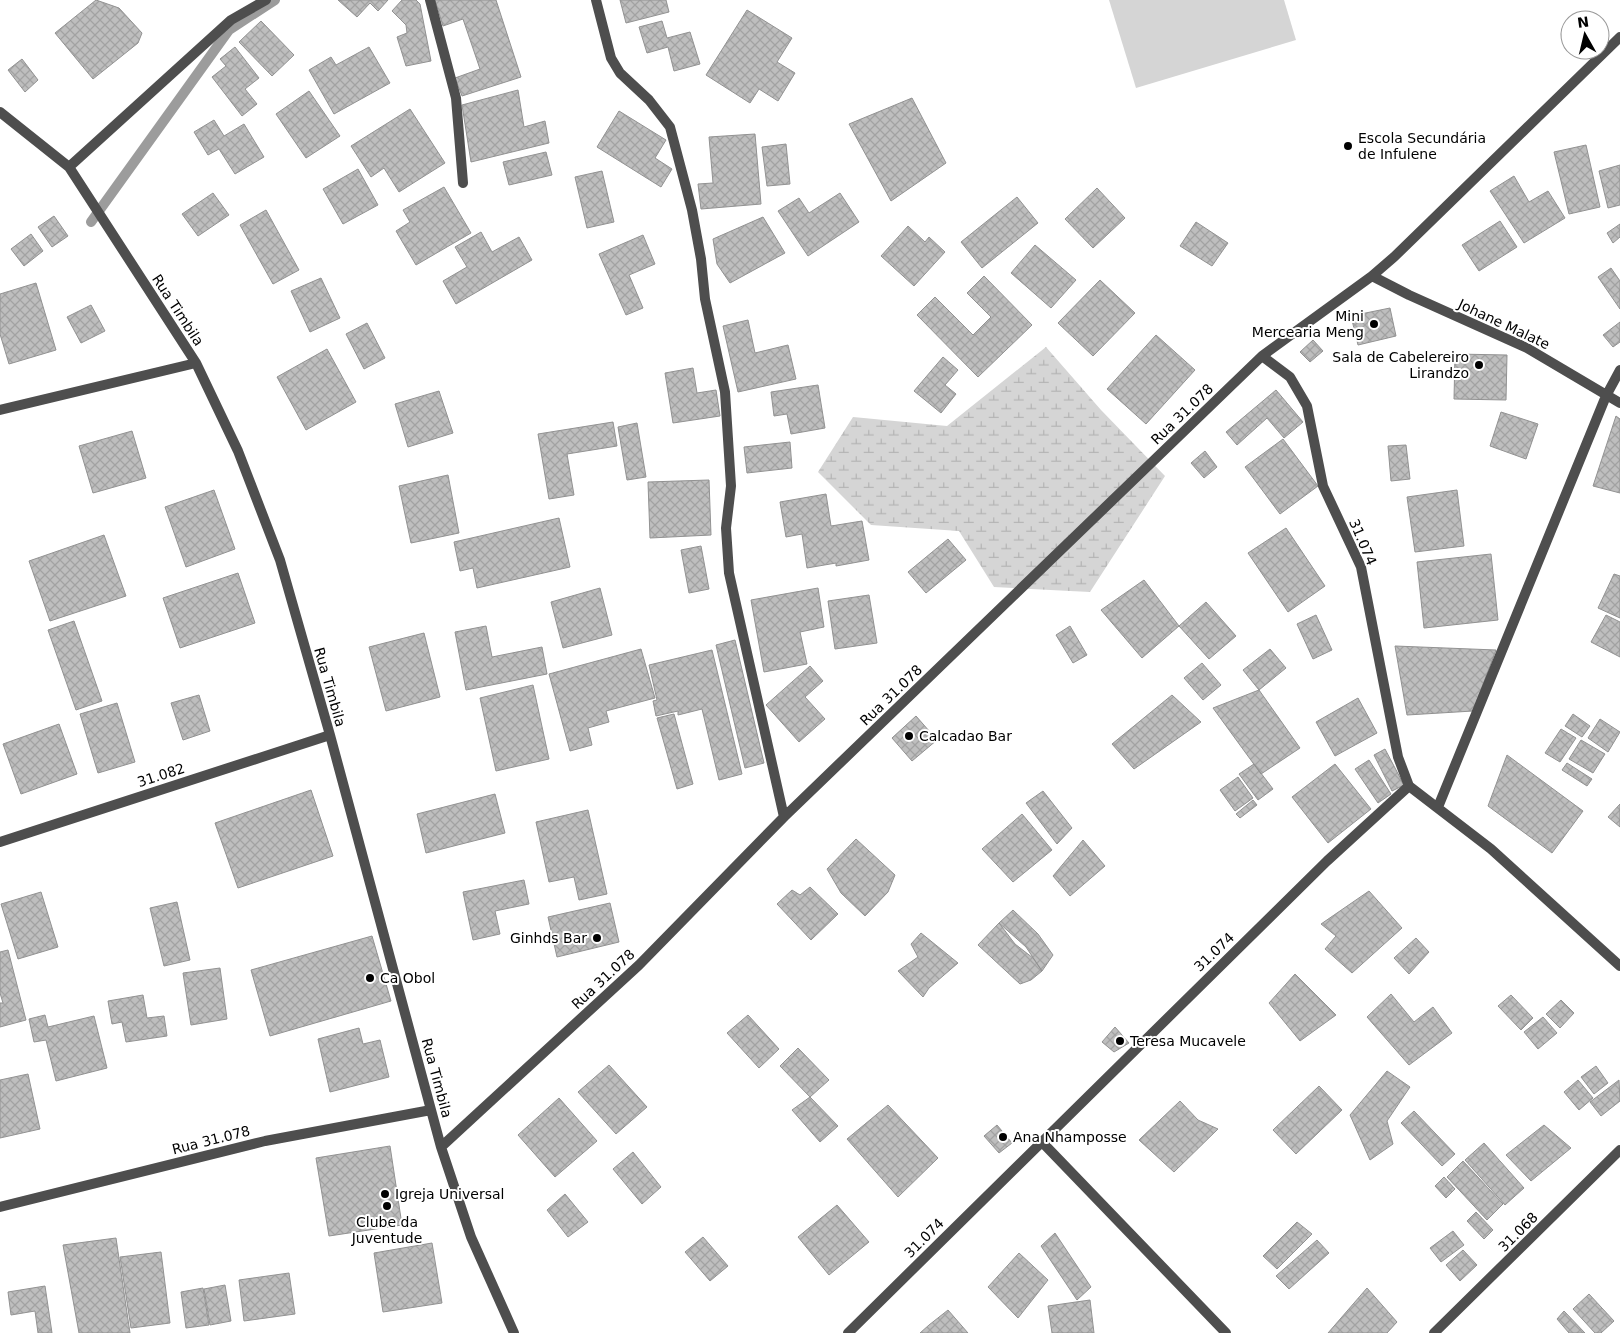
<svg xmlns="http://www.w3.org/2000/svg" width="1620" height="1333" viewBox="0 0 1620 1333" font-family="'DejaVu Sans',sans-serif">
  <defs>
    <pattern id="wetland-marsh" width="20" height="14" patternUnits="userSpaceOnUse" patternTransform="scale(1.25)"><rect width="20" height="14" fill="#d5d5d5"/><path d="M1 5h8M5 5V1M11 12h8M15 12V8" fill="none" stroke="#b5b5b5"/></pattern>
    <pattern id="building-cross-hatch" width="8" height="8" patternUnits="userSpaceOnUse" patternTransform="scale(1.25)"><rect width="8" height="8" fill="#bebebe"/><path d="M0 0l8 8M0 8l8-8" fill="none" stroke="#a2a2a2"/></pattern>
  </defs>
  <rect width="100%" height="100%" fill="#fff"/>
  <path fill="url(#wetland-marsh)" d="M1046,347L1101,410L1165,476L1090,592L994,587L959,531L871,525L818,472L853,417L947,426Z"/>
  <path fill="#d5d5d5" d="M1109,0H1284L1296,40L1136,88Z"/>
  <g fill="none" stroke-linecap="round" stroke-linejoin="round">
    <path stroke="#9c9c9c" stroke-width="10" d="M91,222L229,30L275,0"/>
  </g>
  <path fill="url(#building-cross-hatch)" stroke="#929292" d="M96,0L119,8L142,33L138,43L93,79L55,33Z
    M338,0H388L378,11L370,3L357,17Z
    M402,0H416L420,4L431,61L406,66L397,37L407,33L406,25L392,11Z
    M435,0H496L521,77L462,96L455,78L480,69L463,19L443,26Z
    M620,0H666L669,12L626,23Z
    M747,10L792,38L777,62L795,73L778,101L759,89L750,103L706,75Z
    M261,21L294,55L272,76L239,42Z
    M662,21L667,38L690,32L700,64L674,71L668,47L647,53L639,27Z
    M235,47L259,78L245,89L257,104L242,116L212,77L226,66L220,59Z
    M369,47L390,83L334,114L309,70L331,57L336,65Z
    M22,59L38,80L25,92L8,70Z
    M518,90L524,127L545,121L549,143L471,162L462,105Z
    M309,91L340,136L306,158L276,114Z
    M912,98L946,163L891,201L849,124Z
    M410,109L445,163L399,192L384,168L371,177L351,146Z
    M619,111L666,140L655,158L672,169L661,187L597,147Z
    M214,120L224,136L244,124L264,157L235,174L219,149L208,155L194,132Z
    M755,134L761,204L701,209L698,184L713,183L709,137Z
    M786,144L790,184L767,186L762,147Z
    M1586,145L1600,207L1569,214L1554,152Z
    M546,152L552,175L509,185L503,162Z
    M1620,165V205L1608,208L1599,171Z
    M358,169L378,205L343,224L323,189Z
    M602,171L614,222L587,228L575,177Z
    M1514,176L1529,202L1548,191L1565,218L1524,243L1490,191Z
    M444,187L471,233L416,265L396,231L410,222L403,210Z
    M1097,188L1125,218L1093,248L1065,219Z
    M213,193L229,215L198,236L182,214Z
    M840,193L859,222L808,256L778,211L799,198L809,213Z
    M1017,197L1038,223L982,268L961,242Z
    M266,210L299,270L273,284L240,225Z
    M54,216L68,236L52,247L38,227Z
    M763,217L785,253L730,283L717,264L713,239Z
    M1500,221L1517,247L1479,271L1462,245Z
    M1196,222L1228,243L1212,266L1180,246Z
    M1620,224V237L1613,243L1607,233Z
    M908,226L925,242L929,237L945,252L914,286L881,256Z
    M481,232L492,252L519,237L532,260L456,304L443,281L467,267L455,247Z
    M31,234L43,251L24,266L11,249Z
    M643,235L655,264L629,275L643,308L626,315L599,254Z
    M1035,245L1076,280L1051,308L1011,273Z
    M1611,268L1620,281V309L1598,277Z
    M984,276L1032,325L978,377L917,315L935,297L973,335L991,317L967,293Z
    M321,278L340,318L310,332L291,291Z
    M1100,280L1135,313L1093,356L1058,323Z
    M36,283L56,350L9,364L0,334V294Z
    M91,305L105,331L81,343L67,317Z
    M1390,308L1396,336L1358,345L1351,316Z
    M748,320L755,353L788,345L796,379L738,392L723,326Z
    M1620,322V342L1613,347L1603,335Z
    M367,323L385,358L364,369L346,334Z
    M1156,335L1195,370L1146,424L1107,389Z
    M1313,340L1323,351L1310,362L1300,352Z
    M327,349L356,402L306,430L277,377Z
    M1455,354L1507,355L1506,400L1454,399Z
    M943,357L958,370L945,385L956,394L941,413L914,391Z
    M693,368L697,393L716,390L720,416L673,423L665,373Z
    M818,385L825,428L791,434L787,414L774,416L771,392Z
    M1276,390L1303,422L1284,438L1267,418L1237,445L1226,432Z
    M439,391L453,433L408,447L395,404Z
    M1501,412L1538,424L1526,459L1490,446Z
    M1616,416L1620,419V493L1593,486Z
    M613,422L617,446L567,454L574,495L549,499L538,434Z
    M637,423L646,477L627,480L618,427Z
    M132,431L146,478L93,493L79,446Z
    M1283,439L1318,486L1280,514L1245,467Z
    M790,442L792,468L747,473L744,447Z
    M1406,445L1410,479L1391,481L1388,446Z
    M1205,451L1217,467L1204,478L1191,463Z
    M448,475L459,533L411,543L399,486Z
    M709,480L711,535L650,538L648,482Z
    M214,490L235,549L186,567L165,507Z
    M1457,490L1464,546L1415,552L1407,497Z
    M826,494L831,526L862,521L869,560L836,566V563L807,568L802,534L786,537L780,502Z
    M559,518L570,567L477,588L473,568L460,571L454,542Z
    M1286,528L1325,586L1288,612L1248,553Z
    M104,535L126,596L50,621L29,561Z
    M948,539L966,560L926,593L908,572Z
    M701,546L709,589L689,593L681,550Z
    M1491,554L1498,620L1424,628L1417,562Z
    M238,573L255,623L180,648L163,598Z
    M1614,574L1620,576V618L1598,608Z
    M1144,580L1179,626L1142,658L1101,610Z
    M600,588L612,635L563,648L551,602Z
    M818,588L824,627L800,632L807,664L764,672L751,600Z
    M869,595L877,643L835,649L828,601Z
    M1206,602L1236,636L1209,659L1179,626Z
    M1316,615L1332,650L1313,659L1297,624Z
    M1606,615L1620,622V657L1591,642Z
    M74,621L102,701L76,710L48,630Z
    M486,626L492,657L542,647L547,674L466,690L455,632Z
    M1070,626L1087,655L1073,663L1056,635Z
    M424,633L440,697L386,711L369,647Z
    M735,640L764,763L745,768L716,645Z
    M1395,646L1496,650L1473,711L1407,715Z
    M641,649L655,698L606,711L609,722L588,728L592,745L570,751L549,674Z
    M1270,649L1286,668L1259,690L1243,670Z
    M712,650L742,774L719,780L702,709L678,715V711L656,716L653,701L657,700L649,665Z
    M1202,663L1221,685L1203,700L1184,678Z
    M810,666L823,681L805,697L825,719L799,742L766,705Z
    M533,685L549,759L496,771L480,698Z
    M1259,690L1300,748L1261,774L1213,708Z
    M199,695L210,731L183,740L171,703Z
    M1172,695L1201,722L1134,769L1112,744Z
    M1358,698L1377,733L1335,756L1316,722Z
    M117,703L135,762L98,773L80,714Z
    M674,714L693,784L677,789L657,718Z
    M1573,714L1590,726L1582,737L1565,726Z
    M916,716L937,740L912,761L892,738Z
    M1600,719L1620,732L1608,752L1588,738Z
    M59,724L77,774L21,794L3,744Z
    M1561,729L1576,738L1560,762L1545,753Z
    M1581,740L1605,754L1593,773L1569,759Z
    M1385,749L1404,785L1392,791L1374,755Z
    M1507,755L1583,811L1552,853L1488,806Z
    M1369,760L1391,794L1378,803L1355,769Z
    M1567,763L1592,779L1587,786L1562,770Z
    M1254,764L1273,789L1258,800L1239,774Z
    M1335,764L1371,809L1328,843L1292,797Z
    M1238,777L1253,798L1235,811L1220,790Z
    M311,790L333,856L238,888L215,823Z
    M1043,791L1072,828L1057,844L1026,803Z
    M495,794L505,833L426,853L417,814Z
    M1253,800L1257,805L1240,818L1236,814Z
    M1620,804V827L1608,817Z
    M588,810L607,894L579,900L574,877L549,882L536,822Z
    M1022,814L1052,850L1013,882L982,849Z
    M856,839L895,875L888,892L865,916L841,893L827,869Z
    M1083,840L1105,866L1070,896L1053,876Z
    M524,880L529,904L495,911L500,934L473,940L463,892Z
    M810,887L838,914L811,940L777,904L792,890L800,895Z
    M1369,891L1402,928L1352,973L1325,949L1336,936L1321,924Z
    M41,892L58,947L18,959L1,904Z
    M177,902L190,960L164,966L150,908Z
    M610,903L619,942L557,957L548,917Z
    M1013,910L1038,934L1053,955L1042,971L1026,947L999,923Z
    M999,923L1015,944L1033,958L1042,971L1031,980L1020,984L978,945Z
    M921,933L958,963L929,988L923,997L898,971L918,957L911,944Z
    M372,936L391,1001L270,1036L251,970Z
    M1416,938L1429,952L1409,974L1394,958Z
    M8,950L26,1020L0,1027V1003H3L0,993V952Z
    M220,968L227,1019L191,1025L183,973Z
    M1295,974L1336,1015L1300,1041L1269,1003Z
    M1391,994L1414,1022L1433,1007L1452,1033L1409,1065L1367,1017Z
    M143,995L147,1018L164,1016L167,1036L126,1042L122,1022L112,1024L108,1001Z
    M1511,995L1533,1018L1521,1030L1498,1006Z
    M1561,1000L1574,1013L1560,1028L1546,1014Z
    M45,1015L48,1027L94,1016L107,1068L56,1081L46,1040L34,1042L29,1019Z
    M748,1015L779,1049L759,1068L727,1033Z
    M1543,1017L1557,1033L1538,1049L1524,1032Z
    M1115,1027L1129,1043L1114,1052L1102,1042Z
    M359,1028L363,1044L380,1040L389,1077L330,1092L318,1039Z
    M798,1048L829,1080L810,1097L780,1066Z
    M609,1065L647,1107L616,1134L578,1092Z
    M1596,1066L1608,1083L1594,1094L1581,1077Z
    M1387,1071L1410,1087L1387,1121L1393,1144L1370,1160L1350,1115Z
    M28,1074L40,1129L0,1138V1080Z
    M1578,1080L1593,1098L1579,1110L1564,1092Z
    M1619,1080L1620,1101L1601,1116L1590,1102Z
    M1319,1086L1342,1110L1296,1154L1273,1130Z
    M810,1097L838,1126L820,1142L792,1110Z
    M559,1098L597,1141L555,1177L518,1135Z
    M1180,1101L1198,1120L1218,1129L1174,1172L1139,1140Z
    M888,1105L938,1158L898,1197L847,1139Z
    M1414,1111L1455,1154L1442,1166L1401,1123Z
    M997,1125L1012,1143L999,1153L984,1136Z
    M1544,1125L1571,1148L1531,1181L1506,1155Z
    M1484,1143L1524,1188L1505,1205L1465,1160Z
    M390,1146L402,1225L329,1236L316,1158Z
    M633,1152L661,1187L642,1204L613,1169Z
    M1463,1161L1503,1204L1487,1220L1447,1177Z
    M1444,1177L1455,1189L1446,1198L1435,1186Z
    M565,1194L588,1222L568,1237L547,1210Z
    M837,1205L869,1242L829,1275L798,1237Z
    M1476,1212L1493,1230L1484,1239L1467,1221Z
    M1297,1222L1312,1234L1277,1269L1263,1256Z
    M1453,1231L1464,1245L1441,1262L1430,1248Z
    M1055,1233L1091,1287L1077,1300L1041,1246Z
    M703,1237L728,1266L710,1281L685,1252Z
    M116,1238L130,1333H79L63,1245Z
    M1317,1240L1329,1253L1289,1289L1276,1276Z
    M432,1243L442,1303L383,1312L374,1253Z
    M1463,1250L1477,1265L1460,1281L1446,1265Z
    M161,1252L170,1323L131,1328L120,1257Z
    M1019,1253L1048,1280L1018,1318L988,1287Z
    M289,1273L295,1314L244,1321L239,1280Z
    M225,1285L231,1321L210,1325L204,1289Z
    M45,1286L52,1333H38L35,1311L11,1315L8,1292Z
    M203,1288L209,1325L186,1328L181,1292Z
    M1367,1288L1397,1322L1387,1333H1328Z
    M1589,1294L1614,1321L1601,1333H1595L1573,1309Z
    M1090,1300L1094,1333H1052L1048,1306Z
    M948,1310L968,1333H920L929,1325Z
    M1564,1311L1585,1333H1569L1557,1319Z"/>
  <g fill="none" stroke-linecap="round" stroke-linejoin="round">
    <path stroke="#4e4e4e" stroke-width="10" d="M430,0L456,98L463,183
      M596,0L611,58L620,73L649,100L670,127L692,210L701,259L705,299L725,392L731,486L726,528L729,573L784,817
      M0,112L69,167L196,363L238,451L280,560L330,735L441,1147L471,1237L514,1333
      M69,167L231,20L266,0
      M1372,276L1409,295L1527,348L1620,403
      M1262,356L1290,377L1307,406L1323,486L1361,567L1398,757L1409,786L1491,849L1620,966
      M0,410L196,363
      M1438,807L1606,396L1620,370
      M0,842L330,735
      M1041,1141L1226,1333
      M441,1147L639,965L784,817L1262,356L1372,276L1394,257L1620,37
      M0,1207L265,1141L431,1110
      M848,1333L1327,861L1409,786
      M1434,1333L1620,1150"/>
  </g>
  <g fill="#000" stroke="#fff" stroke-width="2">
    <circle cx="1348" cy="146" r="5"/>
    <circle cx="1374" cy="324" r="5"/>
    <circle cx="1479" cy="365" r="5"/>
    <circle cx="909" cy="736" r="5"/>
    <circle cx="597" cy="938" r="5"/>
    <circle cx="370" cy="978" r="5"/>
    <circle cx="1120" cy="1041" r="5"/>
    <circle cx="1003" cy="1137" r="5"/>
    <circle cx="385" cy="1194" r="5"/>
    <circle cx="387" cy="1206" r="5"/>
  </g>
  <g text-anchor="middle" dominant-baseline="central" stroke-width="4" stroke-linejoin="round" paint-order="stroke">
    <g font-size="14" fill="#000" stroke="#fff" text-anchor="start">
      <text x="1358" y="138">Escola Secundária<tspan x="1358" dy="16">de Infulene</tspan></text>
      <text x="1364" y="316" text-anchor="end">Mini<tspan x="1364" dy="16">Mercearia Meng</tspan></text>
      <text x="1469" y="357" text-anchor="end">Sala de Cabelereiro<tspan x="1469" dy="16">Lirandzo</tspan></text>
      <text x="919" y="736">Calcadao Bar</text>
      <text x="587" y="938" text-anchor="end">Ginhds Bar</text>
      <text x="380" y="978">Ca Obol</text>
      <text x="1130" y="1041">Teresa Mucavele</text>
      <text x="1013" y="1137">Ana Nhamposse</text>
      <text x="395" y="1194">Igreja Universal</text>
      <text x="387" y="1222" text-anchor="middle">Clube da<tspan x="387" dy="16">Juventude</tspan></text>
    </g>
    <g font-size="14" fill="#000" stroke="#fff">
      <text transform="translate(178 310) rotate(57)">Rua Timbila</text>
      <text transform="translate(1504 324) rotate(25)">Johane Malate</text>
      <text transform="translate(1182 414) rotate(-44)">Rua 31.078</text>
      <text transform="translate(1363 542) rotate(67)">31.074</text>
      <text transform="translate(330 687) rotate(74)">Rua Timbila</text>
      <text transform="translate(891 695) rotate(-44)">Rua 31.078</text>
      <text transform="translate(161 775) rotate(-18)">31.082</text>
      <text transform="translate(1214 952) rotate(-44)">31.074</text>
      <text transform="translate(603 979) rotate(-43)">Rua 31.078</text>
      <text transform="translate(437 1078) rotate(75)">Rua Timbila</text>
      <text transform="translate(211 1140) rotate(-14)">Rua 31.078</text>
      <text transform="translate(1518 1232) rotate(-45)">31.068</text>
      <text transform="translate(924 1238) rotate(-45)">31.074</text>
    </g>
  </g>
  <g transform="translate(1585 35) rotate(352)"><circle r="24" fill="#ffffff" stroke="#999999"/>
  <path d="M0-4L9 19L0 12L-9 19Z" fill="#000000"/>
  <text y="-8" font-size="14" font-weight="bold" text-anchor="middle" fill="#000000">N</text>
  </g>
</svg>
